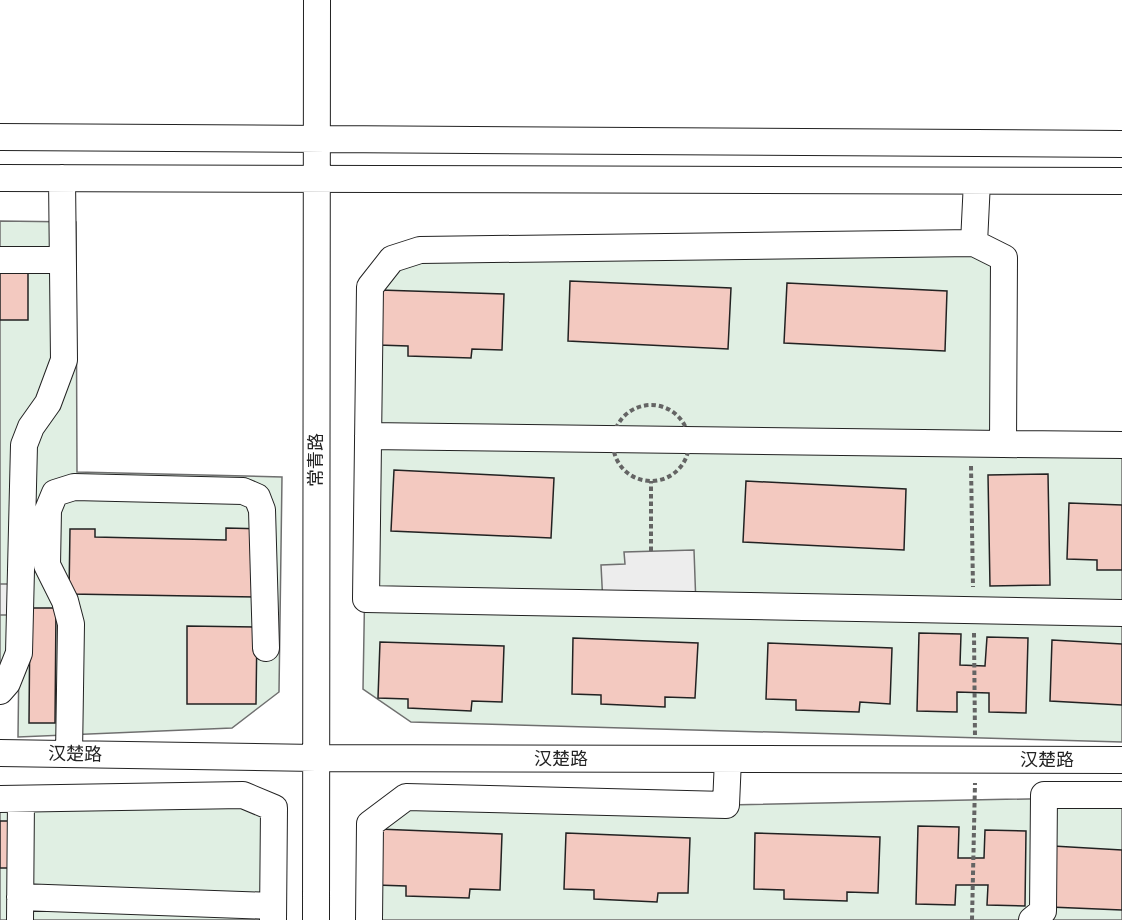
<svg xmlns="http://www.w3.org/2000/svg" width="1122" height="920" viewBox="0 0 1122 920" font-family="'Fira Sans','Noto Sans SC',sans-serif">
  <rect width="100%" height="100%" fill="#fff"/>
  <path fill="#e0efe3" stroke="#6f6f6f" stroke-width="1.5" d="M0,221L76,222L77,472L282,477L279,692L232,728L18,737L19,655L0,691Z
    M974,243L1004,258L1003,444L1122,445V742L411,722L363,689L370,287L392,259Z
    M406,797L726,805L1122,797V920H369L370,824Z
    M0,799L274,808L273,920H0Z"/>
  <path fill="#ededed" stroke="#6f6f6f" stroke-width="1.5" d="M694,550L696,606L603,604L601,565L625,564L624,552Z
    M0,584H20V615H0Z"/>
  <path fill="#f3c9c0" stroke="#222" stroke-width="1.5" d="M0,273H28V320H0Z
    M570,281L731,288L728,349L568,341Z
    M787,283L947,291L945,351L784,343Z
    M380,290L504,294L502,350L472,349L471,358L408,356V346L378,345Z
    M394,470L554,478L551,538L391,531Z
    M1048,474L1050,585L990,586L988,475Z
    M746,481L906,489L904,550L743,542Z
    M1069,503L1122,505V570H1097V560L1067,559Z
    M226,528L262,529L261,597L69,594L70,529H95V537L226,540Z
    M30,608H56L55,723H29Z
    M187,626L257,627L256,704H187Z
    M919,633L961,634L960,665L985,666L987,637L1028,638L1026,713L989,712V693L957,692V712L917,711Z
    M573,638L698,643L695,698L665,697V707L601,704V695L572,694Z
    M1052,640L1122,644V705L1050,701Z
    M380,642L504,646L502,702L472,701L471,711L408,708V699L378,698Z
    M768,643L892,648L890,704L860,702L859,712L796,710V700L766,699Z
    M0,821H11V868H0Z
    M918,826L959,827L958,858H984L985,830L1026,831L1025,906L987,905L988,885H956L955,905L916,904Z
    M378,829L502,834L500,890L470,889L469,898L406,896V886L376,885Z
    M566,833L690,838L688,893H658L657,902L594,899V890L564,889Z
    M755,833L880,837L878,893L847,892V901L784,899V890L754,889Z
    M1053,846L1122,850V910L1050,907Z"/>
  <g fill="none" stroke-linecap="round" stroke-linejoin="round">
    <defs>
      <path id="minor" d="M0,137L1122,144
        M0,178L1122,181
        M974,243L977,181
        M0,260H62
        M368,436L1003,444
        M1122,445L1003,444L1004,258L974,243L420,250L392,259L370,287L366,599L1122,613
        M0,691L7,683L19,653L24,445L31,427L48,403L64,360L62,178
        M0,753L316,758L1122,760
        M69,754L71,624L65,601L47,565L48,510L55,493L74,487L243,491L257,497L262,510L266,648
        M0,799L243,795L274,808L273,920
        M20,897L273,906
        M20,920L21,799
        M316,920L317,0
        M369,920L370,824L406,797L726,805L728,759
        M1032,920L1043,911L1044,795H1122"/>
    </defs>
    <use href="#minor" stroke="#222" stroke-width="28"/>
    <path stroke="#646464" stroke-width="4" stroke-dasharray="4.5 3" stroke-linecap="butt" d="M613 443a38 38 0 1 1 76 0a38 38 0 1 1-76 0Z
      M971,466L973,587
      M651,551V481
      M974,633L975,737
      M972,920L975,783"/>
    <use href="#minor" stroke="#fff" stroke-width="26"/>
  </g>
  <g text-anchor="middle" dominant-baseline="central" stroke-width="4.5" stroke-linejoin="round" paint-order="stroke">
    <g font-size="18" fill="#222" stroke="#fff">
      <text transform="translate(316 460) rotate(-90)">常青路</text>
      <text transform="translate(75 754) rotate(1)">汉楚路</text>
      <text x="561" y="759">汉楚路</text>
      <text x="1047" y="760">汉楚路</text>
    </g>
  </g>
</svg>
